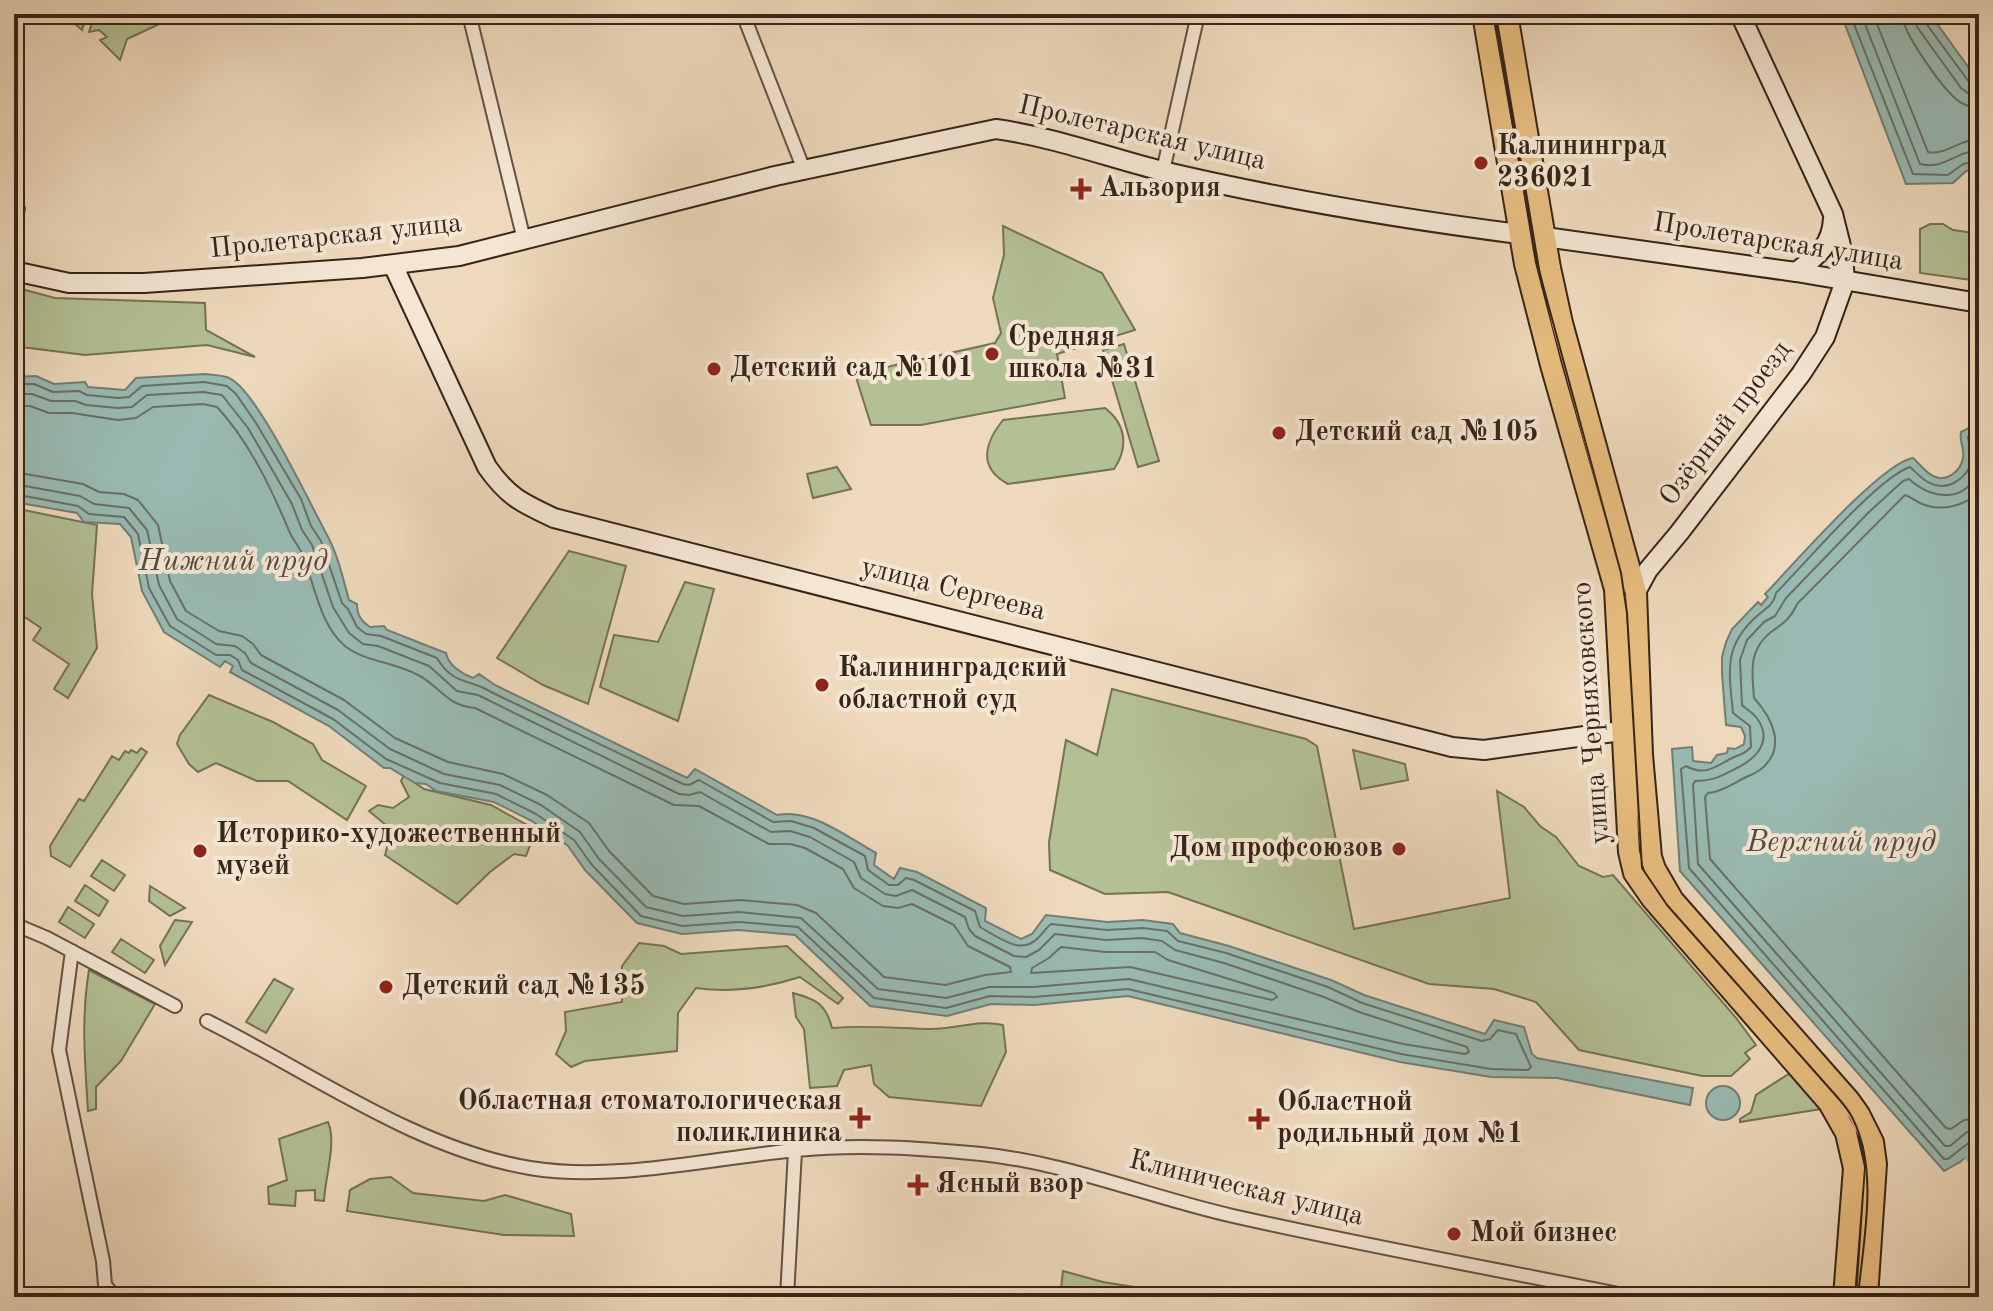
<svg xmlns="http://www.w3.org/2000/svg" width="1993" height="1311" viewBox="0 0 1993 1311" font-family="'Old Standard TT',serif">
  <rect width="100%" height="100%" fill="#eed9bc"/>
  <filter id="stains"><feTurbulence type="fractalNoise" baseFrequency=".0025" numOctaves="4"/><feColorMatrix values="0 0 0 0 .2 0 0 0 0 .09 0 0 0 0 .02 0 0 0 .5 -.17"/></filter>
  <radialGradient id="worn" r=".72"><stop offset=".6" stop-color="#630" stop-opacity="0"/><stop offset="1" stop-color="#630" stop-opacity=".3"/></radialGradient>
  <path fill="#b3c094" stroke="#757256" stroke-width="2" d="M64,14H181L127,39L120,60L100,40L107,37L99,30L89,32L92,23L86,18L82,30Z
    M1930,224H1943L1953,230L1974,233L1979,239V281L1920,273V229Z
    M1003,226L1102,273L1135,330L1057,354L1065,398L921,425H871L855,374L995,343L1001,333L993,298L1004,255Z
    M14,287L55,298L205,303L206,330L255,357L207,345L85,355L14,346Z
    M1124,344L1159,461L1138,467L1103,350Z
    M1105,408C1126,424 1129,447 1114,469L1008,484C978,468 984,444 1003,420Z
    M837,467L851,489L813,498L807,474Z
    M14,508L97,525L92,594L97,648L68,698L54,689L69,664L33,640L41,628L14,610Z
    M569,551L626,566L588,704L543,685L497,658Z
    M685,582L714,589L678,721L600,687L614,635L658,642Z
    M1112,689L1306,739L1317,746L1354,929L1510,898L1497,791L1524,807L1540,826L1556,837L1579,866L1603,877L1613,875L1737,1019L1756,1045L1745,1053L1750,1059L1731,1076H1702L1579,1050L1536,1002L1494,989L1429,984L1168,892L1105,894L1050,870L1049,842L1066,740L1097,755Z
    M209,695L273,722L313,744L322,760L366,786L347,820L288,781H257L216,763L198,772L189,764L177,744L180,735Z
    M141,748L147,752L70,867L51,856L50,846L79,799L84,801L112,756L119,760L125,751L129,753L131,750L137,753Z
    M1353,750L1405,764L1408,780L1361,789Z
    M404,775L424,789L491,805L536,830L526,856L514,854L490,872L457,904L385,855L392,830L369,811L378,805L393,808L409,797L401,781Z
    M102,860L125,875L114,891L91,876Z
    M85,885L108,901L99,916L75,901Z
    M150,886L185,908L170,916L149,901Z
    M68,907L94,924L85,938L59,922Z
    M175,920L192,922L165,965L160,946Z
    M121,939L154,960L145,973L112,952Z
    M639,943L664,946L681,954L787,946L843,998L838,1004L800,977C766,988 732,993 696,988L678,1013L677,1051L585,1061L571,1067L556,1054L566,1031L565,1012L622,1002V966Z
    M89,970L155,1004L121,1061L96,1087V1109L88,1111C85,1064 81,1017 89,970Z
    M274,979L293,989L266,1033L246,1022Z
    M793,993C816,999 826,1004 832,1028C864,1025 896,1028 928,1029C954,1030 978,1019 1003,1025L1006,1052L981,1106L889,1097L874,1084L871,1065L844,1070L837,1086L810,1088L804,1029L796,1017Z
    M1790,1073L1821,1109L1740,1122V1119L1751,1112L1756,1095Z
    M328,1122C337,1142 325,1177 324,1201L315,1200V1190L296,1191L295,1206L269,1204L268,1187L287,1180L279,1139Z
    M391,1177L413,1193L484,1201L505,1195L571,1214L574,1236L504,1235L347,1211L350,1190L370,1179Z
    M1063,1271L1103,1282L1177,1294L1178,1297H1060Z"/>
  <path fill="#99bab2" stroke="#727e75" stroke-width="2" d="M1841,14H1930L1979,82V169L1966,171L1953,183L1906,184Z
    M205,374C212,375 223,375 229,378C257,390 311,506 327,535C338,555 343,579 349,600L357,604C357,615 361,621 370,627L384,626L387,630L446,653C448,665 462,674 473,678L479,674L495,685L687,778L695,769L777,815C811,808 847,837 876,853L874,865L894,879L900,868L917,872L986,908L985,921L1021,939L1032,934L1046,915L1107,922L1143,920L1173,924L1180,933L1229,946L1331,980L1364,995L1485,1034L1494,1020L1524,1027L1532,1054L1537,1058L1693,1088L1690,1105L1557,1078L1491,1077L1400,1062L1128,996L1034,1005L991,1004L947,1016L870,1006L795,935L738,930L682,934L637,923L585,870L568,846L532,821L494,802L436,791L426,784L415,783L390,768H384L329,726L230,672L233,666L225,661L220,667L164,632L142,591L131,537L120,524L84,522L77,513L14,502V377L36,376L54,384L85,382L88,387L125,390L136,378Z
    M1979,423V1145L1960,1162L1944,1171L1680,871L1672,749L1692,747L1693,761L1711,763L1717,755L1727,753L1728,748L1735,749L1744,744L1745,736L1741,727L1726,725L1722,674V657L1726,642L1732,629L1758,602L1761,605L1768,597L1765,594C1792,566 1881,463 1913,458C1919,463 1925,472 1933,476C1946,483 1961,471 1963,458C1965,449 1959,442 1961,432Z
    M1706 1103a17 17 0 1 1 34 0a17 17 0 1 1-34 0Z"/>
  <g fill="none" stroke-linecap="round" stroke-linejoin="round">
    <path stroke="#687066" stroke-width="2" d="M1850,14L1913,174L1948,175L1963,164L1979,161
      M1861,14L1920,164C1946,170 1954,151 1979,151
      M1873,14L1928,152C1945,156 1960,139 1979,139
      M1902,14C1902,32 1941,86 1956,99C1962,105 1970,107 1979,107
      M1914,14L1917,27L1961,88L1969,94L1979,95
      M1924,14L1925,22L1969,82L1979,85
      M14,384H34L53,392L79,391L87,395L118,398L129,397L142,386L204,382L227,386L236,394L256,423L301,499L311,526L321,541L342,603L348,609L357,627L366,634L381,636L437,658C453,686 472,679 491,692L683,784L689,785L699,780L773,822L791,821L814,828L865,856L868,870L889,885H898L906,878L914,880L975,911L980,927C998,937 1021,956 1038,938C1043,933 1046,928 1051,924L1107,930L1143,928L1167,931L1178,941L1226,953L1328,987L1362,1003L1482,1041L1490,1039L1498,1030L1516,1034L1531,1067L1528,1070L1491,1069L1401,1054L1128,989L1034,997L990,996L946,1008L874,998L798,927L739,922L682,926L641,916L592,865L574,840L536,814L496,794L440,783L386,759L333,719L242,670L238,660L230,655H216L170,626L149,588L138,534L124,517L89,514L78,506L14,494
      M14,394H32L51,401H75L86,405L118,408L132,407L147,395L203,392L222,395L248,428L292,504L302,530L312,545L333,607L349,633L363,644L378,646L429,666L457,691L478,695L679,794L689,795L700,792L771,832L790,831L810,837L854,862L861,878L885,894L896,896L912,890L965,917L969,929L975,936L1014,956L1026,957L1039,950L1055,934L1106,940L1142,938L1162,941L1175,950L1224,963L1324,997L1359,1012L1467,1047L1469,1052L1465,1054L1403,1044L1129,979L1033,987H989L946,998L878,989L801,918L739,912L683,916L646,907L599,859L580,832L541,805L500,785L444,774L390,749L338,710L251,663L245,653L235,646L216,644L177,619L159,585L147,530L129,508L94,504L80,496L14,484
      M14,406H30L49,413H72L118,420L136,418L153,407L203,404L217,407C249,441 272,490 290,533C293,540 299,546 302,554C315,584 319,624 345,646C363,661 397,663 418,675C440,686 445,705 475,708L674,805L699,806L769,844H790L805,848L843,869L854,888L883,906L898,908L912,904L954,925L968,946L1010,967L1011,972L985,975L945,985L884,977L816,913L797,905L740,900L684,904L653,896L609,851L589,823L547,795L503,774L448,762L395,738L344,700L261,655L253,644L242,636L219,631L186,611L170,581L158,525L138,500L124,494L99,492L83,484L14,472
      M1979,432L1968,437C1969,446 1973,453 1971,462C1967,479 1946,492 1930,483C1922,480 1916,472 1910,467C1877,478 1804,565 1776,593C1773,606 1766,608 1757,616C1723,646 1729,671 1733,713L1750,726L1751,747C1745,754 1741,754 1734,757C1716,766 1706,777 1686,766L1681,769L1689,868L1944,1159H1948L1971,1141L1979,1140
      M1979,469C1966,504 1933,500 1909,479L1903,481L1869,512L1786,598L1775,616L1764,622L1747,640L1740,660L1742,705C1746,709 1752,712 1756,717C1774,740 1757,758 1737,768C1722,776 1713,781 1695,781L1693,785L1698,864L1945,1146H1950L1967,1132L1979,1130
      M1979,492C1964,506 1942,512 1922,504C1915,501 1911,497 1905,495L1797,604C1791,618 1783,624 1771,632C1748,650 1752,672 1754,698C1772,718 1788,748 1760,770C1753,775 1744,777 1737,782C1727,787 1720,792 1708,793L1705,797L1710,859L1946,1128L1951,1129L1964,1120L1979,1118
      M1061,947L1105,952H1155L1168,960L1274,993L1277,997L1272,1000L1130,967L1031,973L1032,968L1049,958Z"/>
    <path stroke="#99bab2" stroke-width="12" d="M1968,1153L1979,1166"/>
    <defs>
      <path id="street" d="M469,14L524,240
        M743,14L804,170
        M1163,171L1198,14
        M14,207L18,209
        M14,924L47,938L175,1006
        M72,951L59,1050L103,1261L105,1285L115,1297
        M207,1021C310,1072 416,1149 530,1168C613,1182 713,1158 796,1150C859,1144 919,1148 981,1154C1068,1163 1149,1197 1233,1216C1366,1246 1500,1270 1633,1297
        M787,1297L795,1151"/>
      <path id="secondary" d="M1545,237L1796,272L1979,303
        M393,265L487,467C508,497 522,503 554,518L1452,747L1484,750L1621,731
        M14,271L69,283H144L362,268L459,256L775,176L996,129C1053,137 1107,157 1162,171C1277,198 1402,219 1519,234
        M1796,272C1816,257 1832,246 1833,218
        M1636,592L1648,570L1679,533L1801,374L1825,337L1845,281L1843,254L1833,214L1740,14"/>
      <path id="primary" d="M1483,14L1525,264L1551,365L1615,589L1629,852L1634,873L1652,899L1829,1103L1846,1133L1854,1168L1844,1297
        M1507,14L1550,268L1562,323L1636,592L1642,755L1651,857L1655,869L1673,900L1849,1100L1859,1114L1873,1142L1876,1164L1867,1297"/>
    </defs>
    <use href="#street" stroke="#655242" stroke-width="16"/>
    <use href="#secondary" stroke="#372519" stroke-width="22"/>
    <use href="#primary" stroke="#372519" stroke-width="24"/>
    <use href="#street" stroke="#f4e6d3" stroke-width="12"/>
    <use href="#secondary" stroke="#f4e6d3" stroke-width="18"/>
    <use href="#primary" stroke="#e7bc7e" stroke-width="20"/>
    <path stroke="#372519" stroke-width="2" d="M1493,14L1538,267L1621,573L1627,613L1642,868L1667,905L1831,1090C1839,1099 1848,1108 1853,1119C1879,1172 1863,1241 1858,1297"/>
  </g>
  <g fill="#8f2418" stroke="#f4e6d3" stroke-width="3">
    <circle cx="1481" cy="163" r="8"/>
    <path d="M1077 177h8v8h8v8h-8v8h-8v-8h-8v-8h8z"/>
    <circle cx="992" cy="354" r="8"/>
    <circle cx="714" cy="369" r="8"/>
    <circle cx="1279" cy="433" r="8"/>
    <circle cx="822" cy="685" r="8"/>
    <circle cx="1399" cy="849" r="8"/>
    <circle cx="200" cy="851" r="8"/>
    <circle cx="386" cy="987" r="8"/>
    <path d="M856 1106h8v8h8v8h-8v8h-8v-8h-8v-8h8z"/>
    <path d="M1255 1107h8v8h8v8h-8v8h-8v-8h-8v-8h8z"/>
    <path d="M914 1173h8v8h8v8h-8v8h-8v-8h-8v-8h8z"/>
    <circle cx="1454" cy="1234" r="8"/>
  </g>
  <g text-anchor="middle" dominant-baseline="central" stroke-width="8" stroke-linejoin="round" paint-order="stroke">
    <g font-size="28" fill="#372519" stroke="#f4e6d3">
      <text transform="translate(1142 134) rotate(13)">Пролетарская улица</text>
      <text transform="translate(336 237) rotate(-6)">Пролетарская улица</text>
      <text transform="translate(1778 243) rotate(9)">Пролетарская улица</text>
      <text transform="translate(1726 424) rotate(-53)">Озёрный проезд</text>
      <text transform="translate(953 590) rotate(14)">улица Сергеева</text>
      <text transform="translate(1592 713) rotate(-94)">улица Черняховского</text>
      <text transform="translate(1246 1189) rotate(14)">Клиническая улица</text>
    </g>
    <g font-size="28" font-weight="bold" fill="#372519" stroke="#f4e6d3" text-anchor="start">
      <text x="1497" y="147">Калининград<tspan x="1497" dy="32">236021</tspan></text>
      <text x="1099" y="189">Альзория</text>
      <text x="1008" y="338">Средняя<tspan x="1008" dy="32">школа №31</tspan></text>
      <text x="730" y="369">Детский сад №101</text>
      <text x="1295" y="433">Детский сад №105</text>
      <text x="838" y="669">Калининградский<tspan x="838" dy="32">областной суд</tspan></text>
      <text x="216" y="835">Историко-художественный<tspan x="216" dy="32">музей</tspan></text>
      <text x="1383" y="849" text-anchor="end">Дом профсоюзов</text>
      <text x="402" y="987">Детский сад №135</text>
      <text x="842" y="1102" text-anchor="end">Областная стоматологическая<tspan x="842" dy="32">поликлиника</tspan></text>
      <text x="1277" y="1103">Областной<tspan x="1277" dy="32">родильный дом №1</tspan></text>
      <text x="936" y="1185">Ясный взор</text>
      <text x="1470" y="1234">Мой бизнес</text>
    </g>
    <g font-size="30" font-style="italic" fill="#504a3f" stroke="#f4e6d3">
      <text x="233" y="562">Нижний пруд</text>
      <text x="1841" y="843">Верхний пруд</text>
    </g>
  </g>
  <rect width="1993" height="1311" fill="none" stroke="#eed9bc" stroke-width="48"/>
  <rect x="16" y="16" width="1961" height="1279" fill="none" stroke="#372519" stroke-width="4"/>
  <rect x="24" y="24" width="1945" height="1263" fill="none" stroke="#372519" stroke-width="2"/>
  <rect width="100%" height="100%" filter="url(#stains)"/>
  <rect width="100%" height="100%" fill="url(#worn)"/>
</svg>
